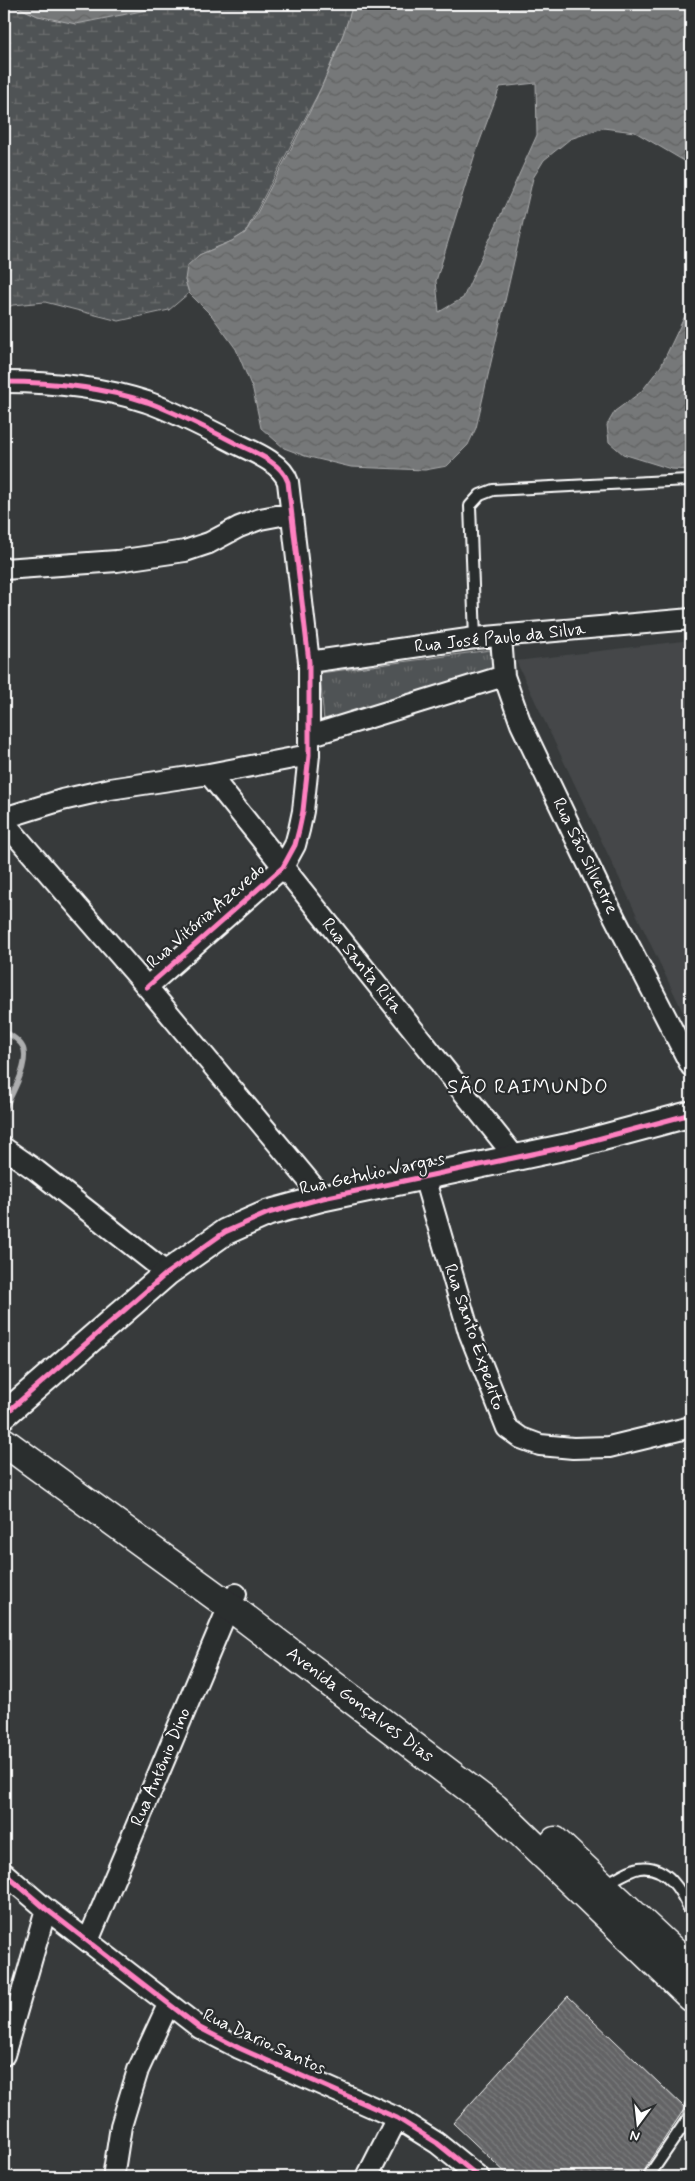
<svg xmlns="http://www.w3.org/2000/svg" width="695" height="2181" viewBox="0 0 695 2181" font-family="Mynerve,sans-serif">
  <defs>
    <pattern id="wetland-marsh" width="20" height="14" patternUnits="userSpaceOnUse" patternTransform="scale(1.25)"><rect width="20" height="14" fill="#505354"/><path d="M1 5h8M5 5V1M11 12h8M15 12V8" fill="none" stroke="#6a6d6e"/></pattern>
    <pattern id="park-tufts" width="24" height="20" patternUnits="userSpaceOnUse" patternTransform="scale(1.25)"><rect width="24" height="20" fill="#505354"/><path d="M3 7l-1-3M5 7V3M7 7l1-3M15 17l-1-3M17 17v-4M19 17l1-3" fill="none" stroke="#6a6d6e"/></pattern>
    <pattern id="water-waves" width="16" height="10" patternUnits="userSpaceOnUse" patternTransform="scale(1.25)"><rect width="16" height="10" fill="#767879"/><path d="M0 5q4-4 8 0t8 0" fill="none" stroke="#616262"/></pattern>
    <pattern id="building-back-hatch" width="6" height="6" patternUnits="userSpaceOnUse" patternTransform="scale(1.25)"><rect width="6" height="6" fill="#636465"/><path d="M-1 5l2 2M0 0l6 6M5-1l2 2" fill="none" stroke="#7a7b7c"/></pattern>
  </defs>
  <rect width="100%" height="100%" fill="#373a3b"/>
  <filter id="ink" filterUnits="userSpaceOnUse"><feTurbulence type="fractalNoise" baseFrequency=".02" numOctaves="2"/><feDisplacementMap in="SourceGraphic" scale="10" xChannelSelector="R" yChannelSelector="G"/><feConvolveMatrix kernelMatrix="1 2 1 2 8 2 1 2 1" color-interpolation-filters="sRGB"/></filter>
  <g filter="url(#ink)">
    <path fill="#444748" d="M691,640V1024L689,1025L516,661Z"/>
    <path fill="url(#wetland-marsh)" stroke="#a8a9aa" d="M4,4H11L38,16L168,6L177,4H353L347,25L321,88L245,233L232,241L199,255L185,280L189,293L169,310L119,321L45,302L13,305L4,309Z"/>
    <path fill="url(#park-tufts)" stroke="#a8a9aa" d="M490,650L494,671L324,722L320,673Z"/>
    <path fill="url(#water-waves)" stroke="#adaeaf" fill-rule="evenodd" d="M11,4H177L76,24L38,16Z
      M353,4H691V165L635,132L603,128L570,139L544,160L533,178L476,428L468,445L447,466L425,470L351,467L305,456L284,448L261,428L253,390L236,349L212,316L189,293L185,280L187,266L199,255L232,241L245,233L255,217C291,148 331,79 353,4ZM536,83L537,135L463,298L439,312L436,281L475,154L500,87Z
      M691,303V470L671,469L623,454L609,442L607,425L615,411L641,392L661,366Z"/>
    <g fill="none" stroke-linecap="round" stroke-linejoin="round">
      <path stroke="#adaeaf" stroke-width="5" d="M4,1031C11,1035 22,1042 24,1050C28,1067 11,1096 4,1111"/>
    </g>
    <path fill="url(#building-back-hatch)" stroke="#fff" d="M568,1996L684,2107L683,2111L639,2177H510L453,2123Z"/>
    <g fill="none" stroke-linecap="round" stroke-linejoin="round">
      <defs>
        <path id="service" d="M475,638L470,506L480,495L493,490L688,480
          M604,1885C614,1880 628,1870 639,1868C667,1864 682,1892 691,1913
          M648,2177L689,2117L691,2105"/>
        <path id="minor" d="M4,382C52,382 101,387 147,402C178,413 208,429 237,444C254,452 282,463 288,482L309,662V755L303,811L299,830L295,845L283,867L147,987
          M4,569L117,561L185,551L209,543L239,527L260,519L292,513
          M501,637L504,676L521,724L599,887L691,1066
          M309,662L475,638L691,619
          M309,736L504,676
          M209,774L515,1157
          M4,818L62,800L110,789L209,774L309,755
          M4,822L147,987L323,1198
          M4,1148L37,1171L167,1273
          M424,1177L469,1332L507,1428L521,1438L540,1445L573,1448L609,1447L691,1427
          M4,1873L46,1909L200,2028L239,2048L397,2118L437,2143L479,2177
          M88,1941L229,1606L236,1594
          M4,2055L46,1909
          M115,2177L114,2171L121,2126L138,2070L168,2005
          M367,2177L397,2118"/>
        <path id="tertiary" d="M4,1415L167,1273L225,1232L268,1213L323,1198L575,1145L691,1114"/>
        <path id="secondary" d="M4,1442L229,1606L495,1808L691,1997
          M555,1841L691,1968"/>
      </defs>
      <use href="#service" stroke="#fff" stroke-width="14"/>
      <use href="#minor" stroke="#fff" stroke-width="24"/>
      <use href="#tertiary" stroke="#fff" stroke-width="29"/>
      <use href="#secondary" stroke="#fff" stroke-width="31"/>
      <use href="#service" stroke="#2a2d2e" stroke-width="10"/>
      <use href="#minor" stroke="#2a2d2e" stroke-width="20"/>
      <use href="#tertiary" stroke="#2a2d2e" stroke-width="25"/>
      <use href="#secondary" stroke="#2a2d2e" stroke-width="28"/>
      <defs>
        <path id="cycleway" d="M4,382C52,382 101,387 147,402C178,413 208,429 237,444C254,452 282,463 288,482L309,662V755L303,811L299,830L295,845L283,867L147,987
          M4,1415L167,1273L225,1232L268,1213L323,1198L575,1145L691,1114
          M4,1873L46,1909L200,2028L239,2048L397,2118L437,2143L479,2177"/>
      </defs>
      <use href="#cycleway" stroke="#2a2d2e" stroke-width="8"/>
      <use href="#cycleway" stroke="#ff80c0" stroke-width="5"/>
    </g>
  </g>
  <g text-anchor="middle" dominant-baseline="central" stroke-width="4.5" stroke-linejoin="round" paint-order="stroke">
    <g font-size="18" fill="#fff" stroke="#2a2d2e">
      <text transform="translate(500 638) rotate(-6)">Rua José Paulo da Silva</text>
      <text transform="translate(585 856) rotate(64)">Rua São Silvestre</text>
      <text transform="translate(206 916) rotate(-41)">Rua Vitória Azevedo</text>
      <text transform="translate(362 966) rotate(51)">Rua Santa Rita</text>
      <text transform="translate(372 1174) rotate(-12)">Rua Getulio Vargas</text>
      <text transform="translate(474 1337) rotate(71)">Rua Santo Expedito</text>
      <text transform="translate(360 1705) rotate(37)">Avenida Gonçalves Dias</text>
      <text transform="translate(161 1767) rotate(-67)">Rua Antônio Dino</text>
      <text transform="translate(264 2042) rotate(25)">Rua Dario Santos</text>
    </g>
    <g font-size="20" letter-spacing="1" fill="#fff" stroke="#2a2d2e">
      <text x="528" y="1087">SÃO RAIMUNDO</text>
    </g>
  </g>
  <rect width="695" height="2181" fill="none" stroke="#2a2d2e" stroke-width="20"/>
  <rect x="10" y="10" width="675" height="2161" fill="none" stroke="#fff" stroke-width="2" filter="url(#ink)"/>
  <g transform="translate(638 2124) rotate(195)" stroke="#2a2d2e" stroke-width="4" paint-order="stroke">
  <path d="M0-4L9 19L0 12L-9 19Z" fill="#ffffff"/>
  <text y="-8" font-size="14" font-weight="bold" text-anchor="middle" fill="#ffffff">N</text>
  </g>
</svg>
